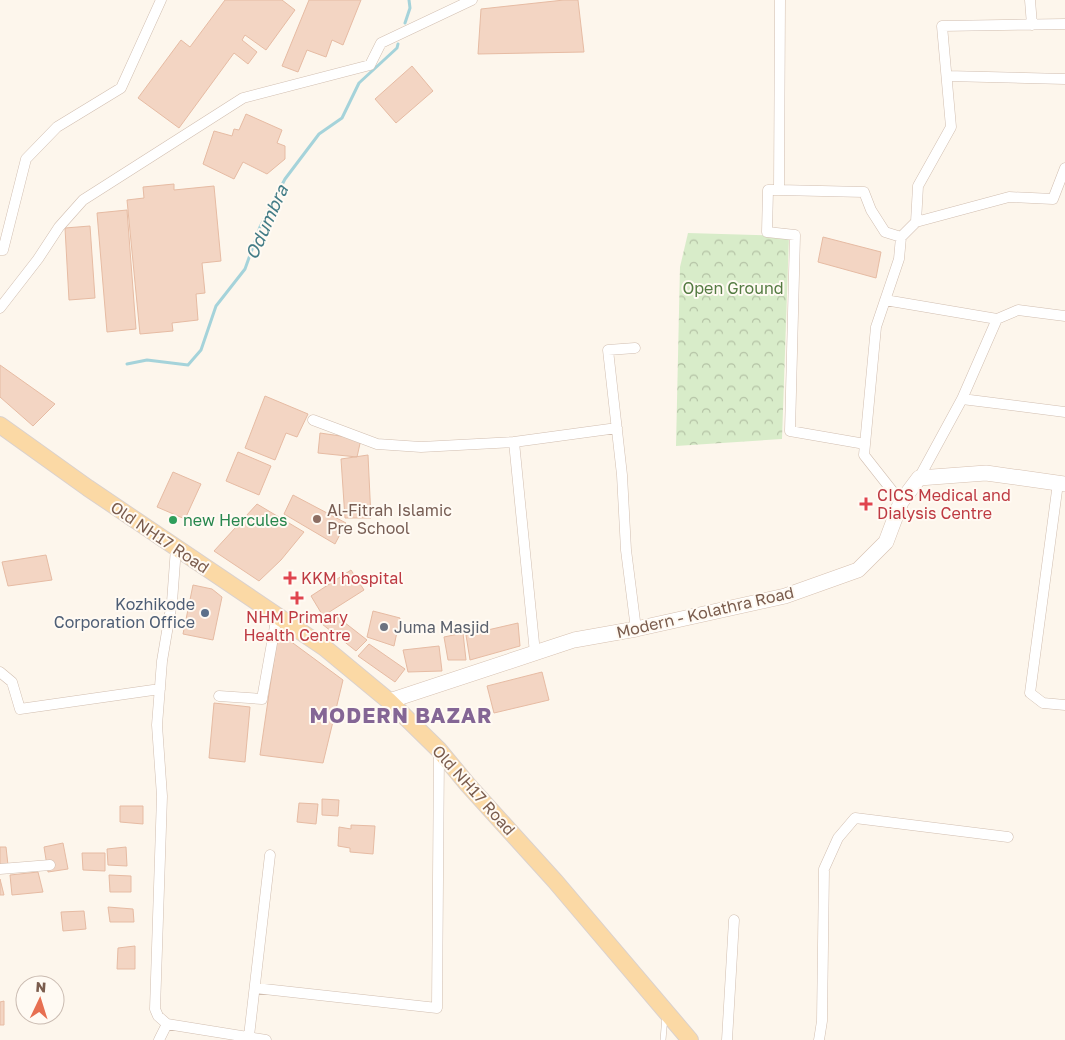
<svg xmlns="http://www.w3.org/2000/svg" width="1065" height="1040" viewBox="0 0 1065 1040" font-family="'Golos Text',sans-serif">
  <defs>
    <pattern id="forest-crowns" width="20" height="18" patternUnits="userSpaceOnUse" patternTransform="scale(1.25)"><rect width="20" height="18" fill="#d8ecc9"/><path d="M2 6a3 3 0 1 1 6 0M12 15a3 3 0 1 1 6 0" fill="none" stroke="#b4c2a5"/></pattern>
  </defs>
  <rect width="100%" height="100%" fill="#fdf6ec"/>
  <path fill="url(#forest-crowns)" d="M688,233L789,236L782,439L676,446L680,267Z"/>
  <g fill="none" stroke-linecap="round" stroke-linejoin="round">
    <path stroke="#a5d3da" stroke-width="3" d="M405,23L410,8L409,0
      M127,364L147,360L188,365L201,350L216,306L245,269L260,227L285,179L319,134L342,118L359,83L397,48L398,44"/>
  </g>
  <path fill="#f3d5c3" stroke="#e6bba3" d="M225,0H282L295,10L266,50L245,35L242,40L257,52L248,64L234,53L179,128L138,98L181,40L190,47Z
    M309,0H361L343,45L332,40L326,57L307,50L298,72L282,66Z
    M564,0H578L584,52L478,54L481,9Z
    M412,66L433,91L396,123L375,99Z
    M246,114L282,130L277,143L285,146V159L267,174L243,162L234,179L203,164L214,131L232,136L234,129L239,130Z
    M174,184V190L214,186L221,261L202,263L205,293L196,294L198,320L172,323L173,331L140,334L127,200L144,198L143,187Z
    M127,210L136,329L107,332L97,213Z
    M90,226L95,298L69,300L65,228Z
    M823,237L881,252L876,278L818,262Z
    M0,365L55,404L33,426L0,397Z
    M265,396L308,414L297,437L286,433L275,460L245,448Z
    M320,433L361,439L357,457L318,453Z
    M238,452L271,466L259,495L226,481Z
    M368,455L371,518H345L341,459Z
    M173,472L201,484L185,519L157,507Z
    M293,495L346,523L335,544L284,514Z
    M257,504L304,532L281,560L259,581L214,551Z
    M46,555L52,580L8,586L2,562Z
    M351,570L364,590L323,616L311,596Z
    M193,585L212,589L222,597L213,640L183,634Z
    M373,611L400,618L394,646L367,637Z
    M335,615L367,640L356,651L322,624L331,616Z
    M518,623L520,646L470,660L466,635Z
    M278,632L343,680L323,763L260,755Z
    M463,633L466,660H448L444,637Z
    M369,644L405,669L395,682L358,656Z
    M439,646L442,671L408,672L403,650Z
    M542,672L549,700L494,713L487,686Z
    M214,703L250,707L245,762L209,758Z
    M322,799L339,800L338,816L322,815Z
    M299,803L318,804L316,824L297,822Z
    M120,806H143V824L120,822Z
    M351,825L375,826L373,854L350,852V848L338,846L339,827L351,829Z
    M63,843L68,869L48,872L44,847Z
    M0,847H6L8,865L0,866Z
    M126,847L127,866L108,865L107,849Z
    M82,853H105V871L83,870Z
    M38,872L43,892L12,895L10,875Z
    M109,875L131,876V892H110Z
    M0,879L4,895H0Z
    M108,907L133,909L134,922H110Z
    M84,911L86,929L63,931L61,912Z
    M135,946V969H117L118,948Z
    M4,1001V1025H0V1002Z"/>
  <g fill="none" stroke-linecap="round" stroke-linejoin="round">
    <defs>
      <path id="lane" d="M663,1040L665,1016"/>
      <path id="street" d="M780,0L779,190L864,192L871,210L885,232L901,237L899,259L876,327L864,455L901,502
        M1030,0L1032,25
        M947,76L1065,79
        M779,190H768L767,232L795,235L790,431L865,444
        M916,222L1009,197L1053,199L1065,168
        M901,237L916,222L918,186L951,127L942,26L1065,24
        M0,250H3L26,159L57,127L121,88L161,0
        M885,300L997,319
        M0,308L38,259L59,227L83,200L243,98L370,65L381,43L472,0
        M635,348L608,350L622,475L626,550L636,629
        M962,399L1065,412
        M313,420L377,444L421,447L514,442
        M919,478L962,399L997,319L1018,310L1065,316
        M1058,483L1030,693L1043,703L1065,705
        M535,653L514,442L617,428
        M0,672L12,682L20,709L160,689
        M219,696L262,699L277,615
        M0,869L50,865
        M255,988L437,1008L439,751
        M167,1024L266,1040
        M249,1036L270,855
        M159,1040L167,1024L158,1016L155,1009L162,796L157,725L162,661L172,602L176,548
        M727,1040L734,920
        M819,1040L822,1021L824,869L838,838L855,818L1008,837"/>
      <path id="secondary" d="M389,701L574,640L636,629L785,596L858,570L886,542L901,502L919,478L986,473L1065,484"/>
      <path id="primary" d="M0,425L88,488L325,648L389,701L439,750L468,785L555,881L690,1040"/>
    </defs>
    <use href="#lane" stroke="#d1beb0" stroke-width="6"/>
    <use href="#street" stroke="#d1beb0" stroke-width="11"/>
    <use href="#secondary" stroke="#d6c0b0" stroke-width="16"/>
    <use href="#primary" stroke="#dad1cd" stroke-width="18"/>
    <use href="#lane" stroke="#fff" stroke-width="5"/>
    <use href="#street" stroke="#fff" stroke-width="10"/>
    <use href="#secondary" stroke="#fff" stroke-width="15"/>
    <use href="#primary" stroke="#fbd9a5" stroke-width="16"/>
  </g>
  <g fill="#e0444e" stroke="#fffaf3" stroke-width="2">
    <path d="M863.5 496.5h5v5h5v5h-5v5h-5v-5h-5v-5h5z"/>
    <path d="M287.5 570.5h5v5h5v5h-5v5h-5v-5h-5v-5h5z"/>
    <path d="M294.5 590.5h5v5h5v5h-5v5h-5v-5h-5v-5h5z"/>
  </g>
  <circle fill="#8d6e63" stroke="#fffaf3" stroke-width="2" cx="317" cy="519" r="5"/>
  <circle fill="#2e9e5b" stroke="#fffaf3" stroke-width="2" cx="173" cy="520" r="5"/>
  <circle fill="#5c6f8a" stroke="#fffaf3" stroke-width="2" cx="205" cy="613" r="5"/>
  <circle fill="#6b7280" stroke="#fffaf3" stroke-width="2" cx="384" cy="627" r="5"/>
  <g text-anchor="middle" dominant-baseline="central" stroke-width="4" stroke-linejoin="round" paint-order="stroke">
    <g font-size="16" fill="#537a41" stroke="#fffaf3">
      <text x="733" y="288">Open Ground</text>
    </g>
    <g font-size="16" fill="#be3a42" stroke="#fffaf3" text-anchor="start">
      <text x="877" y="495">CICS Medical and<tspan x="877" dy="18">Dialysis Centre</tspan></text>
      <text x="301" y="578">KKM hospital</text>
      <text x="297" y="617" text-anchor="middle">NHM Primary<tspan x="297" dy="18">Health Centre</tspan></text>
    </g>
    <g font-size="16" fill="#785e54" stroke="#fffaf3" text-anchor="start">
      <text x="327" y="510">Al-Fitrah Islamic<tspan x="327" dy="18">Pre School</tspan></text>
    </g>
    <g font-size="16" fill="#27864d" stroke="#fffaf3" text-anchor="start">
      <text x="183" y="520">new Hercules</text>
    </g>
    <g font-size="16" fill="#7a5c4d" stroke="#fffaf3">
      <text transform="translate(160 537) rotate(34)">Old NH17 Road</text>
      <text transform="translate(705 612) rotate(-13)">Modern - Kolathra Road</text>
      <text transform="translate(474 790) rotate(48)">Old NH17 Road</text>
    </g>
    <g font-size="16" fill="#4e5e75" stroke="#fffaf3" text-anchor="end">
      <text x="195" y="604">Kozhikode<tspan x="195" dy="18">Corporation Office</tspan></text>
    </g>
    <g font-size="16" fill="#5b616d" stroke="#fffaf3" text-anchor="start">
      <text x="394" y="627">Juma Masjid</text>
    </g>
    <g font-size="18" font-style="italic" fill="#437c86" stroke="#fffaf3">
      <text transform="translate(266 222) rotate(-66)">Odumbra</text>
    </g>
    <g font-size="21" font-weight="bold" letter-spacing="1" fill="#846695" stroke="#fffaf3">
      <text x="401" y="715">MODERN BAZAR</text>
    </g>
  </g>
  <g transform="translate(40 1000) rotate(4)"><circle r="24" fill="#fffaf3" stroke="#cabbb1"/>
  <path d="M0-4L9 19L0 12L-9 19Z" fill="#e76f51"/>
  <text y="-8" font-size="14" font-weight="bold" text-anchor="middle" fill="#7a5c4d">N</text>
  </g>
</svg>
